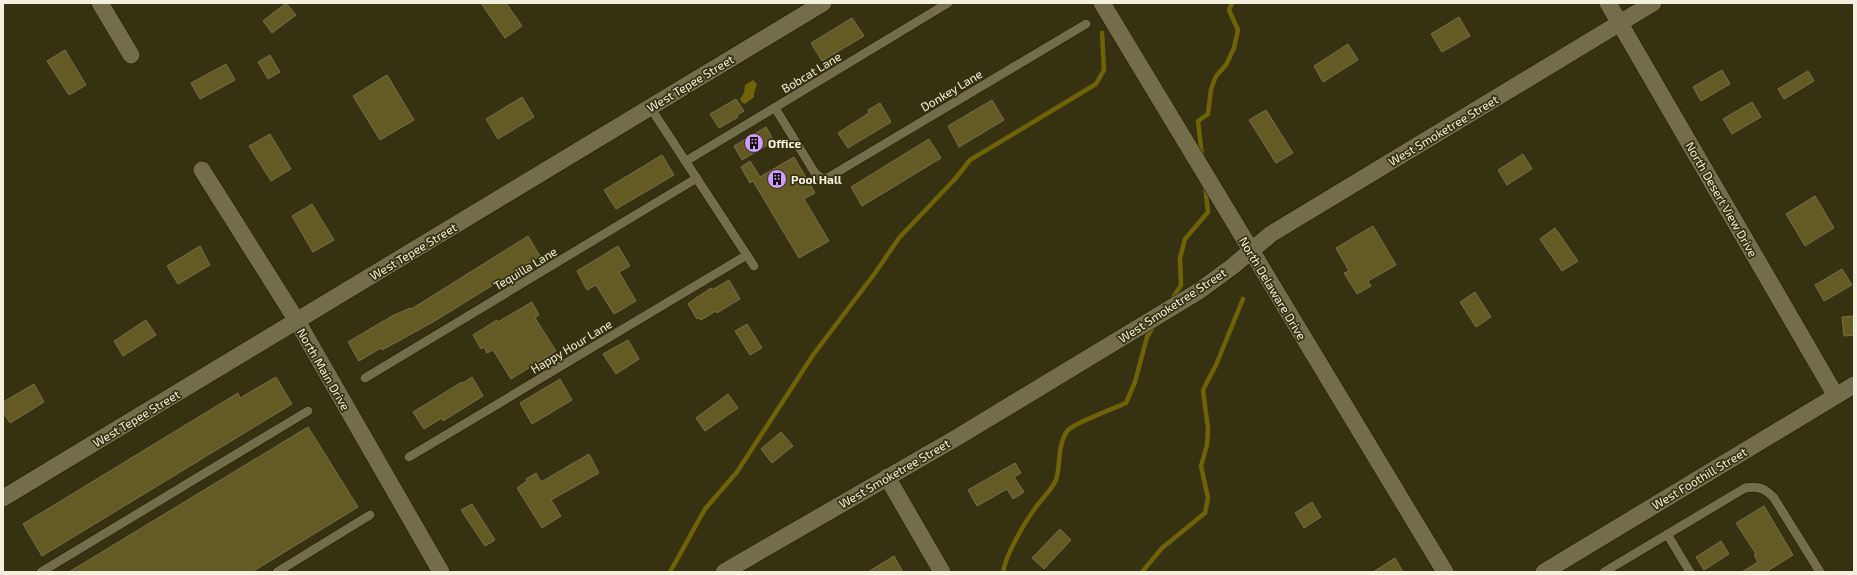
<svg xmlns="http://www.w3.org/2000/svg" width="1857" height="575" viewBox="0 0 1857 575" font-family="'Exo 2',sans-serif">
  <rect width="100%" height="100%" fill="#363111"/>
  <path fill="#706206" d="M753,80L757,84L754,93V97L745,104L741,102L740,99L744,93L745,85Z"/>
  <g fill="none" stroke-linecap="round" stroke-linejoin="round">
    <path stroke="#706206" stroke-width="4.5" d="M1202,157L1198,121L1208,114L1211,89L1216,76L1226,65L1234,48L1238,30L1229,10L1232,3
      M1171,301L1181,285L1180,258L1185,239L1208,212L1205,186
      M670,572L705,509L737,472L813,355L875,273L899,238L955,179L970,160L1096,84L1104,70L1102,33
      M1003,572C1006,554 1025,522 1036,507C1042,499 1052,489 1056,480C1061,464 1057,444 1068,430C1074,423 1115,408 1126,403L1135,382L1147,337L1154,325
      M1142,572L1162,548L1205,513L1208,498L1201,466L1207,445L1208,429L1203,390L1216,365L1243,299"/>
  </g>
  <path fill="#645a24" stroke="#76704f" d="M286,3L296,15L272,33L263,21Z
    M481,3H506L522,26L505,38Z
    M1459,17L1470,36L1442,52L1431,34Z
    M852,18L864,36L822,61L811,43Z
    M1348,44L1358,60L1323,82L1314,66Z
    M65,50L86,85L69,95L47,61Z
    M270,55L280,72L268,79L258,62Z
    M226,64L235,80L200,99L191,83Z
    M1722,70L1730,84L1701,101L1693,87Z
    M1808,71L1814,81L1784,99L1778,89Z
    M387,75L414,120L380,140L353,96Z
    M522,97L534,117L498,139L486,119Z
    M736,99L744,111L737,115L738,117L719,128L710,114Z
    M992,100L1004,120L959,147L948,126Z
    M1752,102L1761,117L1732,134L1723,119Z
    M880,103L891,122L848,148L838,133L869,113L868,110Z
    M1266,110L1293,153L1276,163L1249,120Z
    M766,127L774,141L742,160L734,146Z
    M270,134L291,169L271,181L249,146Z
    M929,139L941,158L862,206L851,187Z
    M1523,154L1532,169L1507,185L1498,170Z
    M662,155L674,175L616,209L604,190Z
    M794,157L815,193L804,199L829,241L799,258L753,181L750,183L741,167L750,161L760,177Z
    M1815,196L1834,228L1805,246L1786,214Z
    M312,204L334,240L313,252L292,216Z
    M1373,226L1396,265L1368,281L1371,286L1357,294L1344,273L1349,271L1336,248Z
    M1555,228L1578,261L1562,271L1540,239Z
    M528,236L540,256L433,322L382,350L381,348L359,361L348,342L392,316L410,308L411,309L413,308Z
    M200,246L210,265L178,284L167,266Z
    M618,246L630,266L619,272L636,301L614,314L596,285L587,290L577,271Z
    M1842,269L1852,285L1824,301L1815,285Z
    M729,280L740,299L717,313L716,311L701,320L699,318L697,319L688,304L690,302L711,288L712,290Z
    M1475,292L1491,317L1476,327L1460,302Z
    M532,302L539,315L535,318L556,351L511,379L493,350L487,353L484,347L481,349L473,335L497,320L498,322Z
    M1854,316V335L1844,336L1842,317Z
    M146,320L156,335L123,356L114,341Z
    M747,324L762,348L750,355L735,331Z
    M628,340L639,359L616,374L603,354Z
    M276,377L292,404L42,556L23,524L238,393L240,398Z
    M472,377L483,396L443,421L442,418L424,429L413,412L462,382L463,383Z
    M560,379L572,400L532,424L520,403Z
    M34,384L44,402L10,423L3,412V402Z
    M728,394L738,408L705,431L696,418Z
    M308,427L358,507L252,572H69Z
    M781,432L793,446L772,463L761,449Z
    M589,454L599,473L551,500L561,516L542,528L517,488L527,481L526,479L536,473L541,482Z
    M1015,463L1021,473L1014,477L1024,492L1013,499L1007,489L977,506L968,490Z
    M1312,502L1321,517L1304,528L1295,513Z
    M472,504L495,540L485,546L461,510Z
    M1764,506L1793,555L1766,572H1742L1758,562L1754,555L1756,554L1736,523Z
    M1060,529L1071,540L1044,569L1032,558Z
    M1721,541L1729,554L1704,570L1696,557Z
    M894,556L903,572H868Z
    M1395,558L1403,572H1373Z"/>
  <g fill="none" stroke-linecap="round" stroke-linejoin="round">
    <defs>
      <path id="lane" d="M650,107L754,266
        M775,108L815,173L823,179L829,177L1086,24
        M686,161L948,3
        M365,378L697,178
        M409,457L747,255
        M1667,534L1690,572
        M41,572L308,411
        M277,572L370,515
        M1604,572L1745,488C1758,486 1765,488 1774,498L1820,572"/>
      <path id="street" d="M100,3L131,55
        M1102,3L1445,572
        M1608,3L1836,396
        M202,170L297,321L441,572
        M887,477L942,572
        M3,498L823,3
        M724,572L956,438L1199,291L1233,266L1271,234L1653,3
        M1544,572L1854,385"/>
    </defs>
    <use href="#lane" stroke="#1e1800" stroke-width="10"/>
    <use href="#street" stroke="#1e1800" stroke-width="18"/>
    <use href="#lane" stroke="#736d4c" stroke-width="9"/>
    <use href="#street" stroke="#736d4c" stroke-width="17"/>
  </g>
  <defs>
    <symbol id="building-disc" viewBox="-11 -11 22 22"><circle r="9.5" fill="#d29cfd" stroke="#363111"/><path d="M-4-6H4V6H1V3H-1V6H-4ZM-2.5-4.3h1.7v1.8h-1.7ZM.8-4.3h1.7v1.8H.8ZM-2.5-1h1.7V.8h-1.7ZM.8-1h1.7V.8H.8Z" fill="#111"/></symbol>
  </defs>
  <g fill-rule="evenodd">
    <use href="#building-disc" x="743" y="132" width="22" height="22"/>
    <use href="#building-disc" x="766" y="168" width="22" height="22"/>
  </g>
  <g text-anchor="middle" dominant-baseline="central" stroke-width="3.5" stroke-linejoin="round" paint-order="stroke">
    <g font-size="12" fill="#f3f0de" stroke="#363111">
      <text transform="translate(811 72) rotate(-31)">Bobcat Lane</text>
      <text transform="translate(690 83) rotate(-31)">West Tepee Street</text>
      <text transform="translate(951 90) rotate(-31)">Donkey Lane</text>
      <text transform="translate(1443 130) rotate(-31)">West Smoketree Street</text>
      <text transform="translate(1722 199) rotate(60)">North Desert View Drive</text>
      <text transform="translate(413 251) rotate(-31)">West Tepee Street</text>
      <text transform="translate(525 268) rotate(-31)">Tequilla Lane</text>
      <text transform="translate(1273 288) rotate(59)">North Delaware Drive</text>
      <text transform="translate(1172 305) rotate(-33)">West Smoketree Street</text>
      <text transform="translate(571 346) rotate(-31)">Happy Hour Lane</text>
      <text transform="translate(324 369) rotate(60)">North Main Drive</text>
      <text transform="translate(136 418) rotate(-31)">West Tepee Street</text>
      <text transform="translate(894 473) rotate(-30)">West Smoketree Street</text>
      <text transform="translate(1699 478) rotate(-31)">West Foothill Street</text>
    </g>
    <g font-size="12" font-weight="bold" fill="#f3f0de" stroke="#363111" text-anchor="start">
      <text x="768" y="143">Office</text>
      <text x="791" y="179">Pool Hall</text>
    </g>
  </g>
  <rect width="1857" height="575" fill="none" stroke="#f3f0de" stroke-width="8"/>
</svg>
